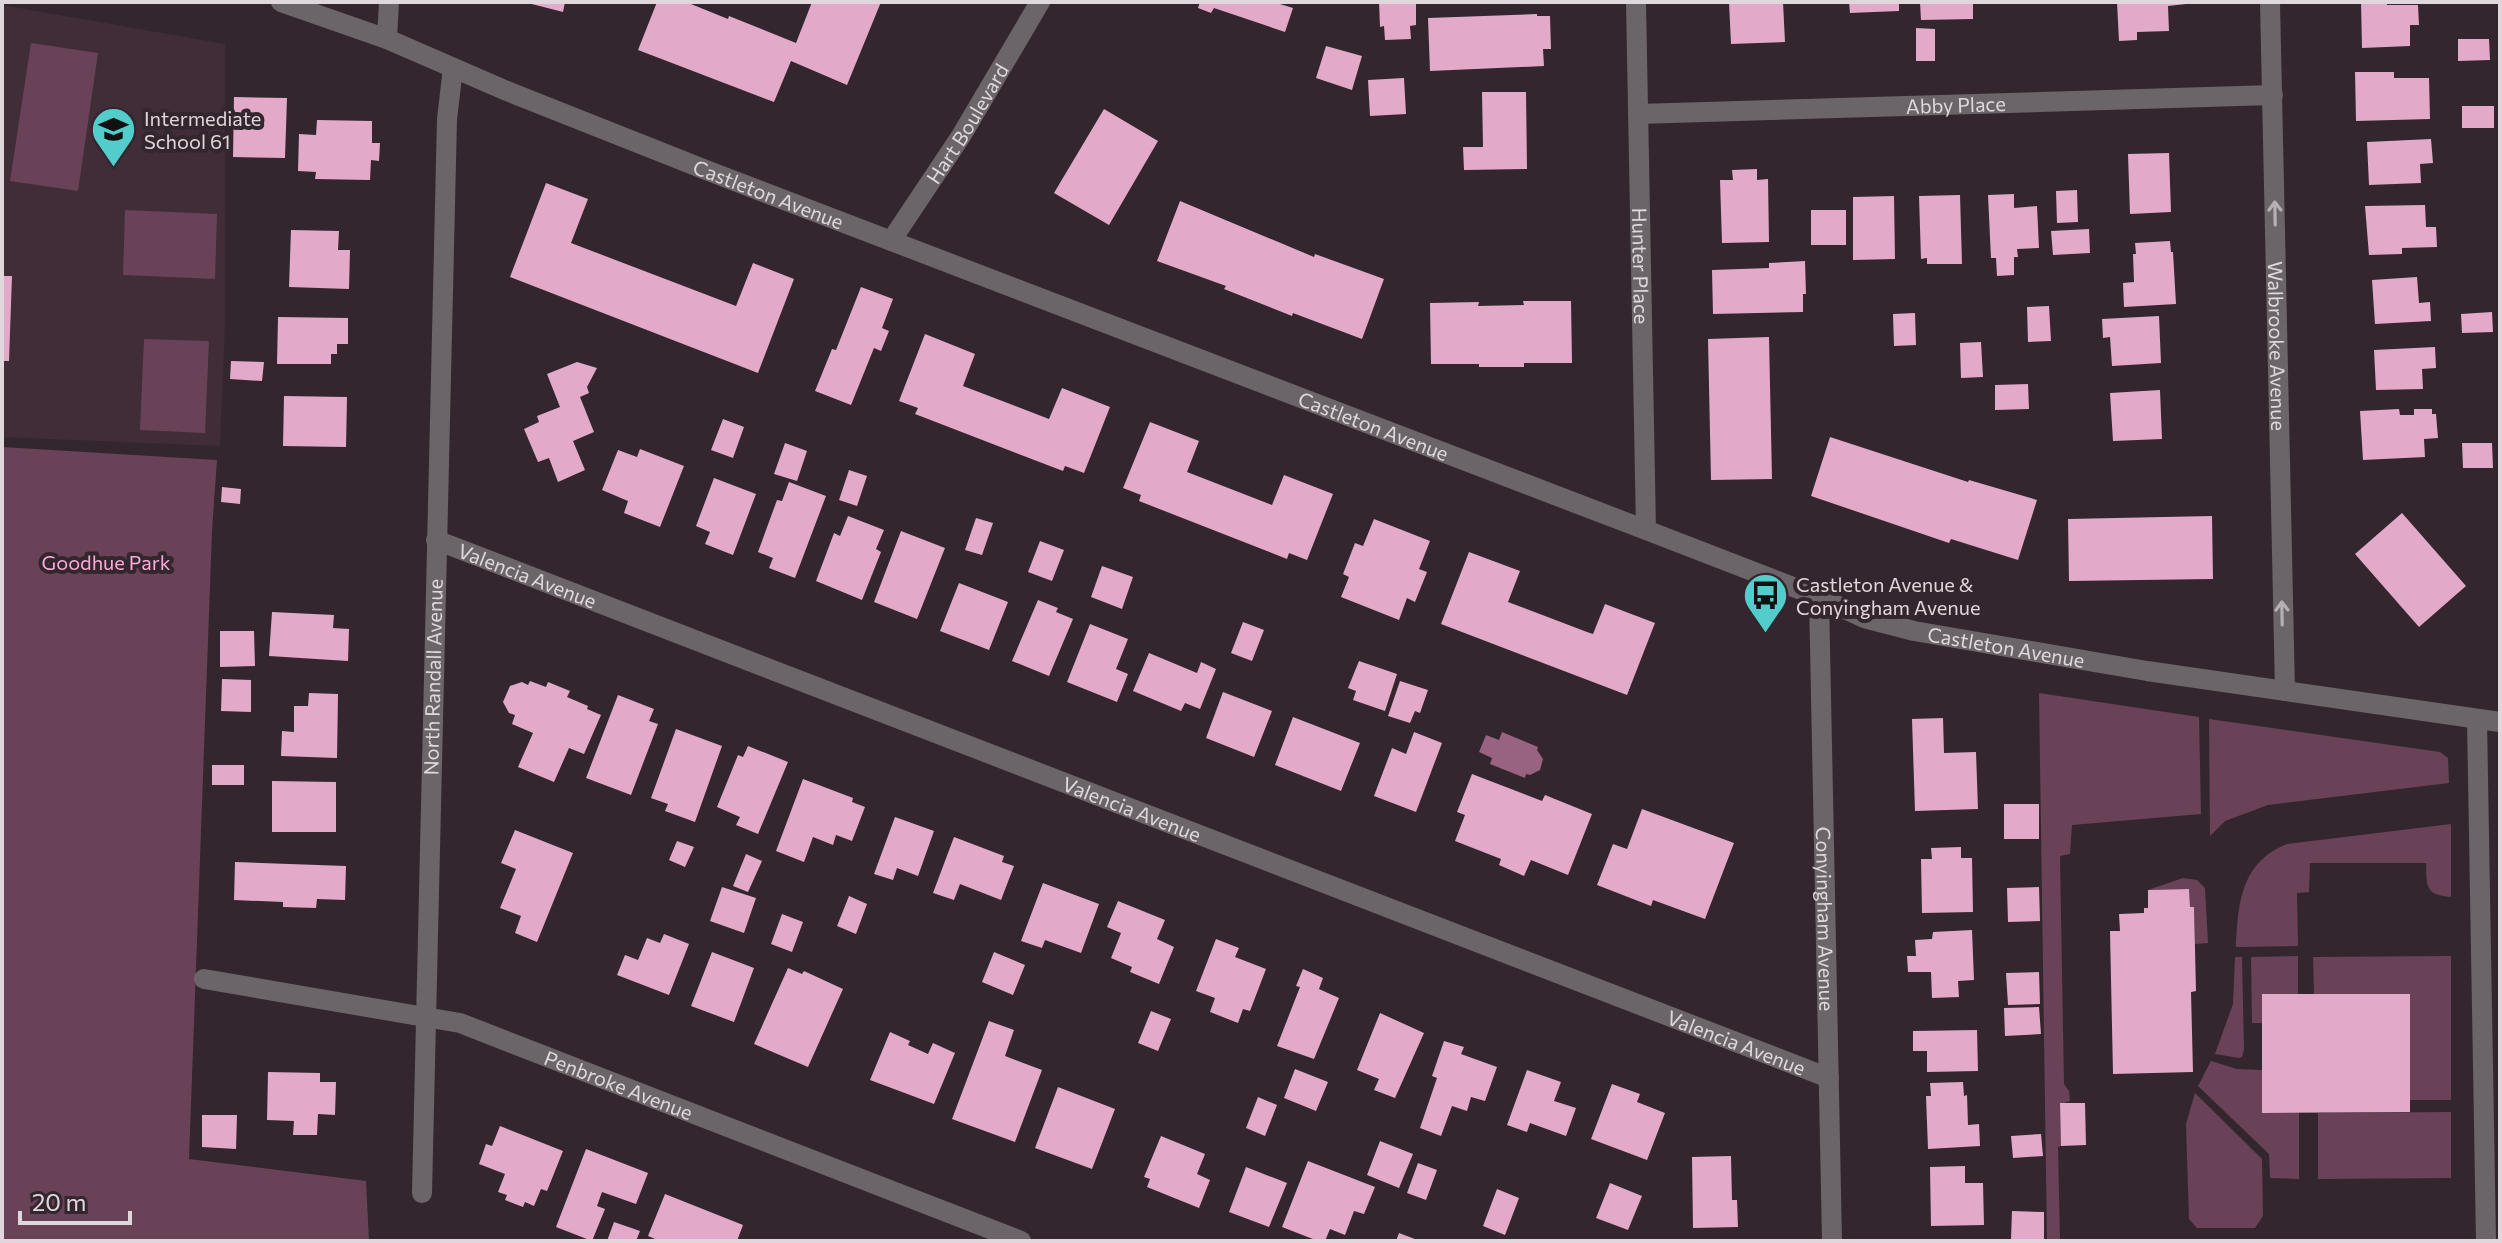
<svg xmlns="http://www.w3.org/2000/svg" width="2502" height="1243" viewBox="0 0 2502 1243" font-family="Commissioner,sans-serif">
  <rect width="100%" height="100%" fill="#34262e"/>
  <path fill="#412d38" d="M2,5L225,44V324L220,446L2,437Z"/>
  <path fill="#694258" d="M31,43L98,53L78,191L10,181Z
    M125,210L217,214L215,279L123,275Z
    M144,339L209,341L205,433L140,430Z
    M2,447L217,460L212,531L189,1159L366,1181L369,1241H2Z
    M2039,693L2199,717L2201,814L2072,825L2070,854L2060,856L2064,1084L2069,1091L2070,1101L2060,1104L2061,1146L2058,1147L2060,1241H2047Z
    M2209,719L2440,752L2448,758L2449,783L2268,805L2225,821L2210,836Z
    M2451,824V897C2424,895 2427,885 2426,863H2310L2309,892L2297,893L2298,946L2236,947C2238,903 2241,862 2287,844Z
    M2183,878L2197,880L2205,888L2208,943L2195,944L2194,907H2190L2189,889L2148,890Z
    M2298,956V994H2262V1023H2252L2251,957Z
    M2451,956V1100H2410V994H2314L2313,957Z
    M2235,957H2242L2244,1050L2242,1057L2239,1058L2215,1054L2233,1004Z
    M2211,1061L2237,1069L2262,1070L2299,1113V1179L2270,1178L2269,1154L2198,1086Z
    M2195,1093L2262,1159L2263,1216L2255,1228H2197L2189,1219L2186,1124Z
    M2451,1112V1178L2318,1179V1113Z"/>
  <path fill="#976381" d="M1502,732L1538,747L1537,750L1543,759L1540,770L1530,775L1526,774L1525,778L1490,764L1492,758L1479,752L1486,735L1499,740Z"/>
  <path fill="#e3a9c9" d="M524,2H565L563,12Z
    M657,2H686L728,19L729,16L796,43L812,2H881L847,85L791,61L774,102L638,50Z
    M1200,2H1281L1280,4L1293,8L1285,32L1214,8L1211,13L1198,8Z
    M1379,2H1416V25L1410,26L1411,39L1385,40L1384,26L1380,27Z
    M1729,2H1783L1785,42L1731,44Z
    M1849,2H1899V11L1850,13Z
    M1920,2H1973V19L1921,20Z
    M2117,2H2186V4L2168,6L2169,31L2137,32V40L2119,41Z
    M2361,2H2387V5H2418L2419,25H2410V46L2362,48Z
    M1537,14V16H1550L1551,49H1543L1544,66L1430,71L1428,18Z
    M1916,28L1935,29V61H1916Z
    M2458,39H2489L2490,60L2458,61Z
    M1326,46L1362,56L1352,90L1316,78Z
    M2355,72H2394V78H2429L2430,119L2356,121Z
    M1404,78L1406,114L1370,116L1368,80Z
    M1482,92H1526L1527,169L1464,170L1463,147H1483Z
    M234,97L287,98L285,158L233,157Z
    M2462,106H2494V128H2462Z
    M1104,109L1158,141L1109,225L1054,193Z
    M317,120L372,121V143H380L379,161L371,160L370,180L315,179L316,172L298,171L299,134L316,135Z
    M2431,139L2433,163L2420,164L2421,183L2369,185L2367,142Z
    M2169,153L2171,212L2130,214L2128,154Z
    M1757,169V180L1768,179L1769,242L1722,243L1720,180H1733L1732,170Z
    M546,183L588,199L571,243L736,306L753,263L794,279L758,373L510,277Z
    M2077,190L2078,222L2057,223L2056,191Z
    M2014,194V208L2037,206L2039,248L2017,249L2018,257H2014V275L1997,276L1996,258H1991L1988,195Z
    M1960,195L1962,264H1927V258L1921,259L1919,196Z
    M1894,196L1895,259L1853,260V197Z
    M1180,201L1314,257L1315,254L1384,279L1362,339L1293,313L1292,316L1224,289L1226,286L1157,261Z
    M2425,205L2426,227H2436L2437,247L2402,248V254L2369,255L2365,206Z
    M1811,210H1846V245H1811Z
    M2089,229L2090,253L2053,255L2051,231Z
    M291,230L339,231L338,250H350L349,289L289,287Z
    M2170,241L2171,252H2173L2176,304L2124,307L2123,283L2134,282L2133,254H2136L2135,243Z
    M1805,261L1806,294H1803V312L1713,314L1712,270L1769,268V263Z
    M2,276H12L9,361H2Z
    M2417,277L2419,303L2430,302L2431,321L2375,324L2372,280Z
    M861,287L893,299L882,328L889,331L881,351L874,348L851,405L815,391L832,349L836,350Z
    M1523,301H1571L1572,363H1524V367H1479V364H1431L1430,303L1479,302L1478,306L1524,305Z
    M2049,306L2051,341L2028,342L2027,307Z
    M2492,312L2493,332L2462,333L2461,314Z
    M1915,313L1916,345L1894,346L1893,314Z
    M2159,316L2161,363L2112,366L2110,337L2103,338L2102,319Z
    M278,317L348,318V344H337V354H331V364H277Z
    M925,334L975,354L963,386L1049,419L1062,388L1110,407L1084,473L1065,466L1063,471L915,414L918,408L899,401Z
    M1769,337L1772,479L1711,480L1708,339Z
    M1981,342L1983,377L1961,378L1960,343Z
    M2435,347L2436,368L2422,369L2423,389L2376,390L2374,350Z
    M231,361L264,362L262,381L230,379Z
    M577,362L597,368L587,387L589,393L580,397L594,432L573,441L585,470L558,482L549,458L538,462L524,429L539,422L537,416L560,407L547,374Z
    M2028,384L2029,409L1995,410V385Z
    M2160,390L2162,439L2113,441L2110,393Z
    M284,396L347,397L346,447L283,446Z
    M2399,409L2400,415H2414V409H2432V414H2436L2438,438L2424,439L2425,457L2363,460L2360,411Z
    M723,419L744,427L733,458L711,450Z
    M1150,422L1199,441L1187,472L1272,505L1284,475L1333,494L1307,560L1289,553L1287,559L1139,501L1141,495L1123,488Z
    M1830,437L1968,482L1969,480L2037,500L2018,560L1951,539L1949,543L1811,496Z
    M785,443L807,451L797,481L774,474Z
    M2462,443H2492L2493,468H2463Z
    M640,449L684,466L660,527L624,513L628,501L602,490L618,450L637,457Z
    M849,470L867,476L857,506L839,500Z
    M714,478L756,494L733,555L705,544L710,532L696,526Z
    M789,482L826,496L795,578L769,568L773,558L758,552L777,500L782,501Z
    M222,487L241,489L240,504L221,502Z
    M2402,513L2466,586L2419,627L2355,554Z
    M848,516L884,530L876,549L881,552L862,600L816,581L834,533L840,536Z
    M2212,516L2213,579L2069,581L2068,519Z
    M976,518L993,523L982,555L965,550Z
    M1374,519L1430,541L1419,569L1427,572L1415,602L1407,598L1399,620L1341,597L1349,577L1343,574L1355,543L1363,546Z
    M901,531L945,548L917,619L874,602Z
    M1040,541L1064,550L1052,581L1028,572Z
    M1469,552L1520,571L1508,602L1587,632L1593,634L1605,604L1655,623L1627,695L1441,624Z
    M1102,566L1133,577L1122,609L1091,597Z
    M959,583L1008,602L989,650L940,631Z
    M1038,600L1058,608L1056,612L1073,619L1049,676L1012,661Z
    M272,612L334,615L333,628L349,629L348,661L269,656Z
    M1243,622L1264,630L1252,661L1231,653Z
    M1090,624L1128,639L1116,669L1128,674L1117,702L1067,682Z
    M220,631H254L255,666L220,667Z
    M1149,653L1197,673L1201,662L1216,669L1200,709L1185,703L1181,711L1133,691Z
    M1359,661L1397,674L1385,711L1353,700L1356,691L1348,688Z
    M222,679L251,680V712L221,711Z
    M530,681L546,687L548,682L570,691L567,697L588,706L587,709L601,715L584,754L569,748L554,782L518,767L533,733L512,724L515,715L509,713L503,702L510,686L522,682L528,685Z
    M1400,681L1428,690L1420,713L1415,711L1410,723L1388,716Z
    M1223,692L1272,711L1254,757L1206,738Z
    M309,693L338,694L337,758L281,756L282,731L294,732V706H308Z
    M618,695L654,709L649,721L658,724L631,795L586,778Z
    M1293,717L1360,743L1341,791L1275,765Z
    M1943,718L1944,753L1976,752L1978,809L1915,811L1912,719Z
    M676,729L722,746L695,822L665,811L668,804L651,798Z
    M1414,732L1442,743L1416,812L1374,796L1392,748L1406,754Z
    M748,746L788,762L758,834L736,825L740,817L717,807L738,755L743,757Z
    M212,765H244V785H212Z
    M1472,774L1542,801L1545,795L1592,814L1568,875L1531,860L1524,876L1499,865L1501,859L1455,841L1465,815L1457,812Z
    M803,779L853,798L852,802L865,807L852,841L836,835L833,845L813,837L804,862L776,851Z
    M272,781L336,782V832H272Z
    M2004,804H2039V839H2004Z
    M1642,809L1734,843L1705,919L1653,900L1651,906L1597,885L1613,844L1627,849Z
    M895,817L934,831L918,876L897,868L893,880L874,874Z
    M515,830L573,853L537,942L515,933L521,916L500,908L516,869L501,863Z
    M954,837L1004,856L1002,862L1014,866L1001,900L960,884L954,900L933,893Z
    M677,841L694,847L685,867L669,860Z
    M1961,847V858H1972L1973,912L1922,913L1921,859H1932L1931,848Z
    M746,854L762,861L748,892L733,886Z
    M235,862L346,866L345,900L317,899L316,908L283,907V902L234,900Z
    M1043,883L1099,904L1081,953L1045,940L1042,948L1021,941Z
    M722,887L756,898L744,933L710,921Z
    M2039,887L2040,921L2008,922L2007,888Z
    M2189,889L2190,907H2194L2196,991L2191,992L2193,1072L2113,1074L2110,931H2120L2119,914L2144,913V908H2148V890Z
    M849,896L867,904L856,934L837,926Z
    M1118,901L1165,920L1157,939L1174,947L1159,984L1130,972L1132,967L1111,958L1121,933L1107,927Z
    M782,914L803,922L792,952L771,944Z
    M1972,930L1974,980L1958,981L1959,997L1932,998L1931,972H1908L1907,956H1916L1915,940L1932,939L1933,932Z
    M664,934L689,944L669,995L617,975L625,955L638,960L647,938L660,943Z
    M1216,939L1239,948L1235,957L1266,969L1250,1011L1243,1009L1238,1023L1210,1012L1215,998L1196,991Z
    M712,952L754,968L734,1022L691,1006Z
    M994,952L1025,965L1013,995L982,982Z
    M788,968L802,974L804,971L843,989L808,1067L754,1044Z
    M1303,969L1323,978L1319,989L1339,998L1314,1059L1277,1046L1300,987L1296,986Z
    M2039,972L2040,1004L2008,1005L2006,973Z
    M2262,994H2410V1112L2262,1113Z
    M2039,1007L2041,1034L2005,1036L2004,1008Z
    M1151,1011L1171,1019L1158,1051L1138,1043Z
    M1380,1013L1424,1033L1395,1098L1374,1090L1379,1079L1357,1070Z
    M989,1021L1014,1030L1005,1056L1042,1070L1015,1142L952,1119Z
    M1977,1030L1978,1071L1927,1072V1051H1913V1031Z
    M890,1032L910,1041L908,1045L928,1054L933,1043L955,1053L934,1104L870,1080Z
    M1444,1041L1464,1047L1461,1054L1497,1067L1485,1101L1471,1097L1467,1111L1452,1106L1441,1136L1420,1128L1437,1078L1432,1076Z
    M1295,1069L1328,1082L1316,1111L1284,1098Z
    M1527,1070L1561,1082L1554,1101L1576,1108L1566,1136L1530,1123L1527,1132L1507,1125Z
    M268,1072L320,1073V1082H336L335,1115L318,1114L317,1135H293L294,1121L267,1120Z
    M1963,1082L1964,1096L1967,1095L1968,1125L1979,1124L1980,1146L1928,1149L1926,1096H1931L1930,1083Z
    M1612,1084L1640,1094L1637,1102L1665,1113L1647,1160L1591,1139Z
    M1058,1087L1115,1109L1092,1169L1035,1148Z
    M1258,1097L1277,1105L1265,1136L1246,1128Z
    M2060,1103H2085L2086,1145L2061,1146Z
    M202,1115H237L236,1149L202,1147Z
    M500,1126L563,1151L547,1191L541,1189L534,1206L525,1202L523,1207L505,1200L507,1195L498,1192L505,1174L479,1164L486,1144L492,1146Z
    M2041,1134L2043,1156L2013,1158L2011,1136Z
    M1161,1136L1205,1154L1197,1174L1210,1180L1199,1208L1147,1187L1150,1179L1144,1177Z
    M1380,1141L1413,1154L1399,1188L1367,1175Z
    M586,1149L648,1173L636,1204L602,1192L597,1206L605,1209L592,1241L556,1227Z
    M1731,1156L1732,1200H1737L1738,1227L1693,1228L1692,1157Z
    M1308,1161L1375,1187L1364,1214L1354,1211L1345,1235L1330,1229L1325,1241H1318L1282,1227Z
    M1418,1163L1437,1170L1426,1200L1407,1193Z
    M1965,1166V1183H1983L1984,1225L1931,1226L1930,1167Z
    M1246,1167L1287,1183L1269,1227L1229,1212Z
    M1610,1183L1642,1196L1628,1230L1596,1218Z
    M1497,1189L1519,1198L1505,1235L1483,1226Z
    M665,1194L743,1225L737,1241H660L648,1236Z
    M2012,1211L2044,1212V1240L2011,1239Z
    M614,1222L640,1231L636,1241H607Z
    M1399,1233L1420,1241H1396Z"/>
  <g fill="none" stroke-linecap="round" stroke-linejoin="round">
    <g stroke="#6b6468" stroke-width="20">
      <path id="s1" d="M281,2L387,39L507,91L706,170L1646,530L1819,597L1864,618L1914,631L2147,671L2500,722"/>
      <path id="s2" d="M1636,2L1646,530"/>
      <path id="s3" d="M2270,2L2285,691"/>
      <path d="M387,39L389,2"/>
      <path id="s4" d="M1638,114L2273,95"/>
      <path id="s5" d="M891,241L961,136L1040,2"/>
      <path id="s6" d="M436,540L1829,1078"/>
      <path id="s7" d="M1819,597L1832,1241"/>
      <path d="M2477,719L2486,1241"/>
      <path id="s8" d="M204,979L460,1023L1021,1241"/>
      <path id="s9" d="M422,1193C428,835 437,477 447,119L453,68"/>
    </g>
  </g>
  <defs><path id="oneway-shaft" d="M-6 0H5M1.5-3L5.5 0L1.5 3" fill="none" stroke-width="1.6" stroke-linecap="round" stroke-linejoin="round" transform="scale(2)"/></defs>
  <g stroke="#b7afb3">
    <use href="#oneway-shaft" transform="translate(2275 213) rotate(-91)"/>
    <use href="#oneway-shaft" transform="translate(2282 613) rotate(-91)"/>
  </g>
  <defs>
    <symbol id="school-pin" viewBox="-11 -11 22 30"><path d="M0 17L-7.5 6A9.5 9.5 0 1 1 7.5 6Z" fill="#52cdcc" stroke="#34262e"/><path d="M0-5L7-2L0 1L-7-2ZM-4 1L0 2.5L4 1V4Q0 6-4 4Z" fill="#111"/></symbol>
    <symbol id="bus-pin" viewBox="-11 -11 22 30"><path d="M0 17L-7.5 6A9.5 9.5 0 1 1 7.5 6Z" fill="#52cdcc" stroke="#34262e"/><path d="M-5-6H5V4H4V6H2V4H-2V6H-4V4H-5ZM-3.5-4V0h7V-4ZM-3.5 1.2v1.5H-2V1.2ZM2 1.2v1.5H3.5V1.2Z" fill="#111"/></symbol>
  </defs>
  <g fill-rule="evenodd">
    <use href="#school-pin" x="88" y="104" width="51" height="69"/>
    <use href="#bus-pin" x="1740" y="570" width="51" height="69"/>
  </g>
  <g text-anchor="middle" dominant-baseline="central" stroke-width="8" stroke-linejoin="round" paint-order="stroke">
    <g font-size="20" fill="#e0d7dc" stroke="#34262e">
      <text stroke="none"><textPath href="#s4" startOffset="318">Abby Place</textPath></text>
      <text stroke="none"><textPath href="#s5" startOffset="140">Hart Boulevard</textPath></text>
      <text stroke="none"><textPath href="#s1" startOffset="524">Castleton Avenue</textPath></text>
      <text stroke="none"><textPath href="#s2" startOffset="264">Hunter Place</textPath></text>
      <text stroke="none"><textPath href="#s3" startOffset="344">Walbrooke Avenue</textPath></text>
      <text stroke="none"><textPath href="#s1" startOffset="1172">Castleton Avenue</textPath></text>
      <text stroke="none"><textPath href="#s6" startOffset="98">Valencia Avenue</textPath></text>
      <text stroke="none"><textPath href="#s1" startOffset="1844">Castleton Avenue</textPath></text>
      <text stroke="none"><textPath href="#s9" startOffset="516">North Randall Avenue</textPath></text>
      <text stroke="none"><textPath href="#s6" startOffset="746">Valencia Avenue</textPath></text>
      <text stroke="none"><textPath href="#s7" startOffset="322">Conyingham Avenue</textPath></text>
      <text stroke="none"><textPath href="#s6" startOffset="1394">Valencia Avenue</textPath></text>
      <text stroke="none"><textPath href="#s8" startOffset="430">Penbroke Avenue</textPath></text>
    </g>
    <g font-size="20" fill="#e0d7dc" stroke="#34262e" text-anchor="start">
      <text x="144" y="118">Intermediate<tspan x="144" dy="23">School 61</tspan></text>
      <text x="1796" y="584">Castleton Avenue &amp;<tspan x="1796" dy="23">Conyingham Avenue</tspan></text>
    </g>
    <g font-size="20" fill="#fbabd9" stroke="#34262e">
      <text x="106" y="562">Goodhue Park</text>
    </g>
  </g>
  <rect width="2502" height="1243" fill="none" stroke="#e0d7dc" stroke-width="8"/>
  <path d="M20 1211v12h110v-12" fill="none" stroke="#e0d7dc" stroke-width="4"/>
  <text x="32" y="1211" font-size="24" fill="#e0d7dc" stroke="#34262e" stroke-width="6" paint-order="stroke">20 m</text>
</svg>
